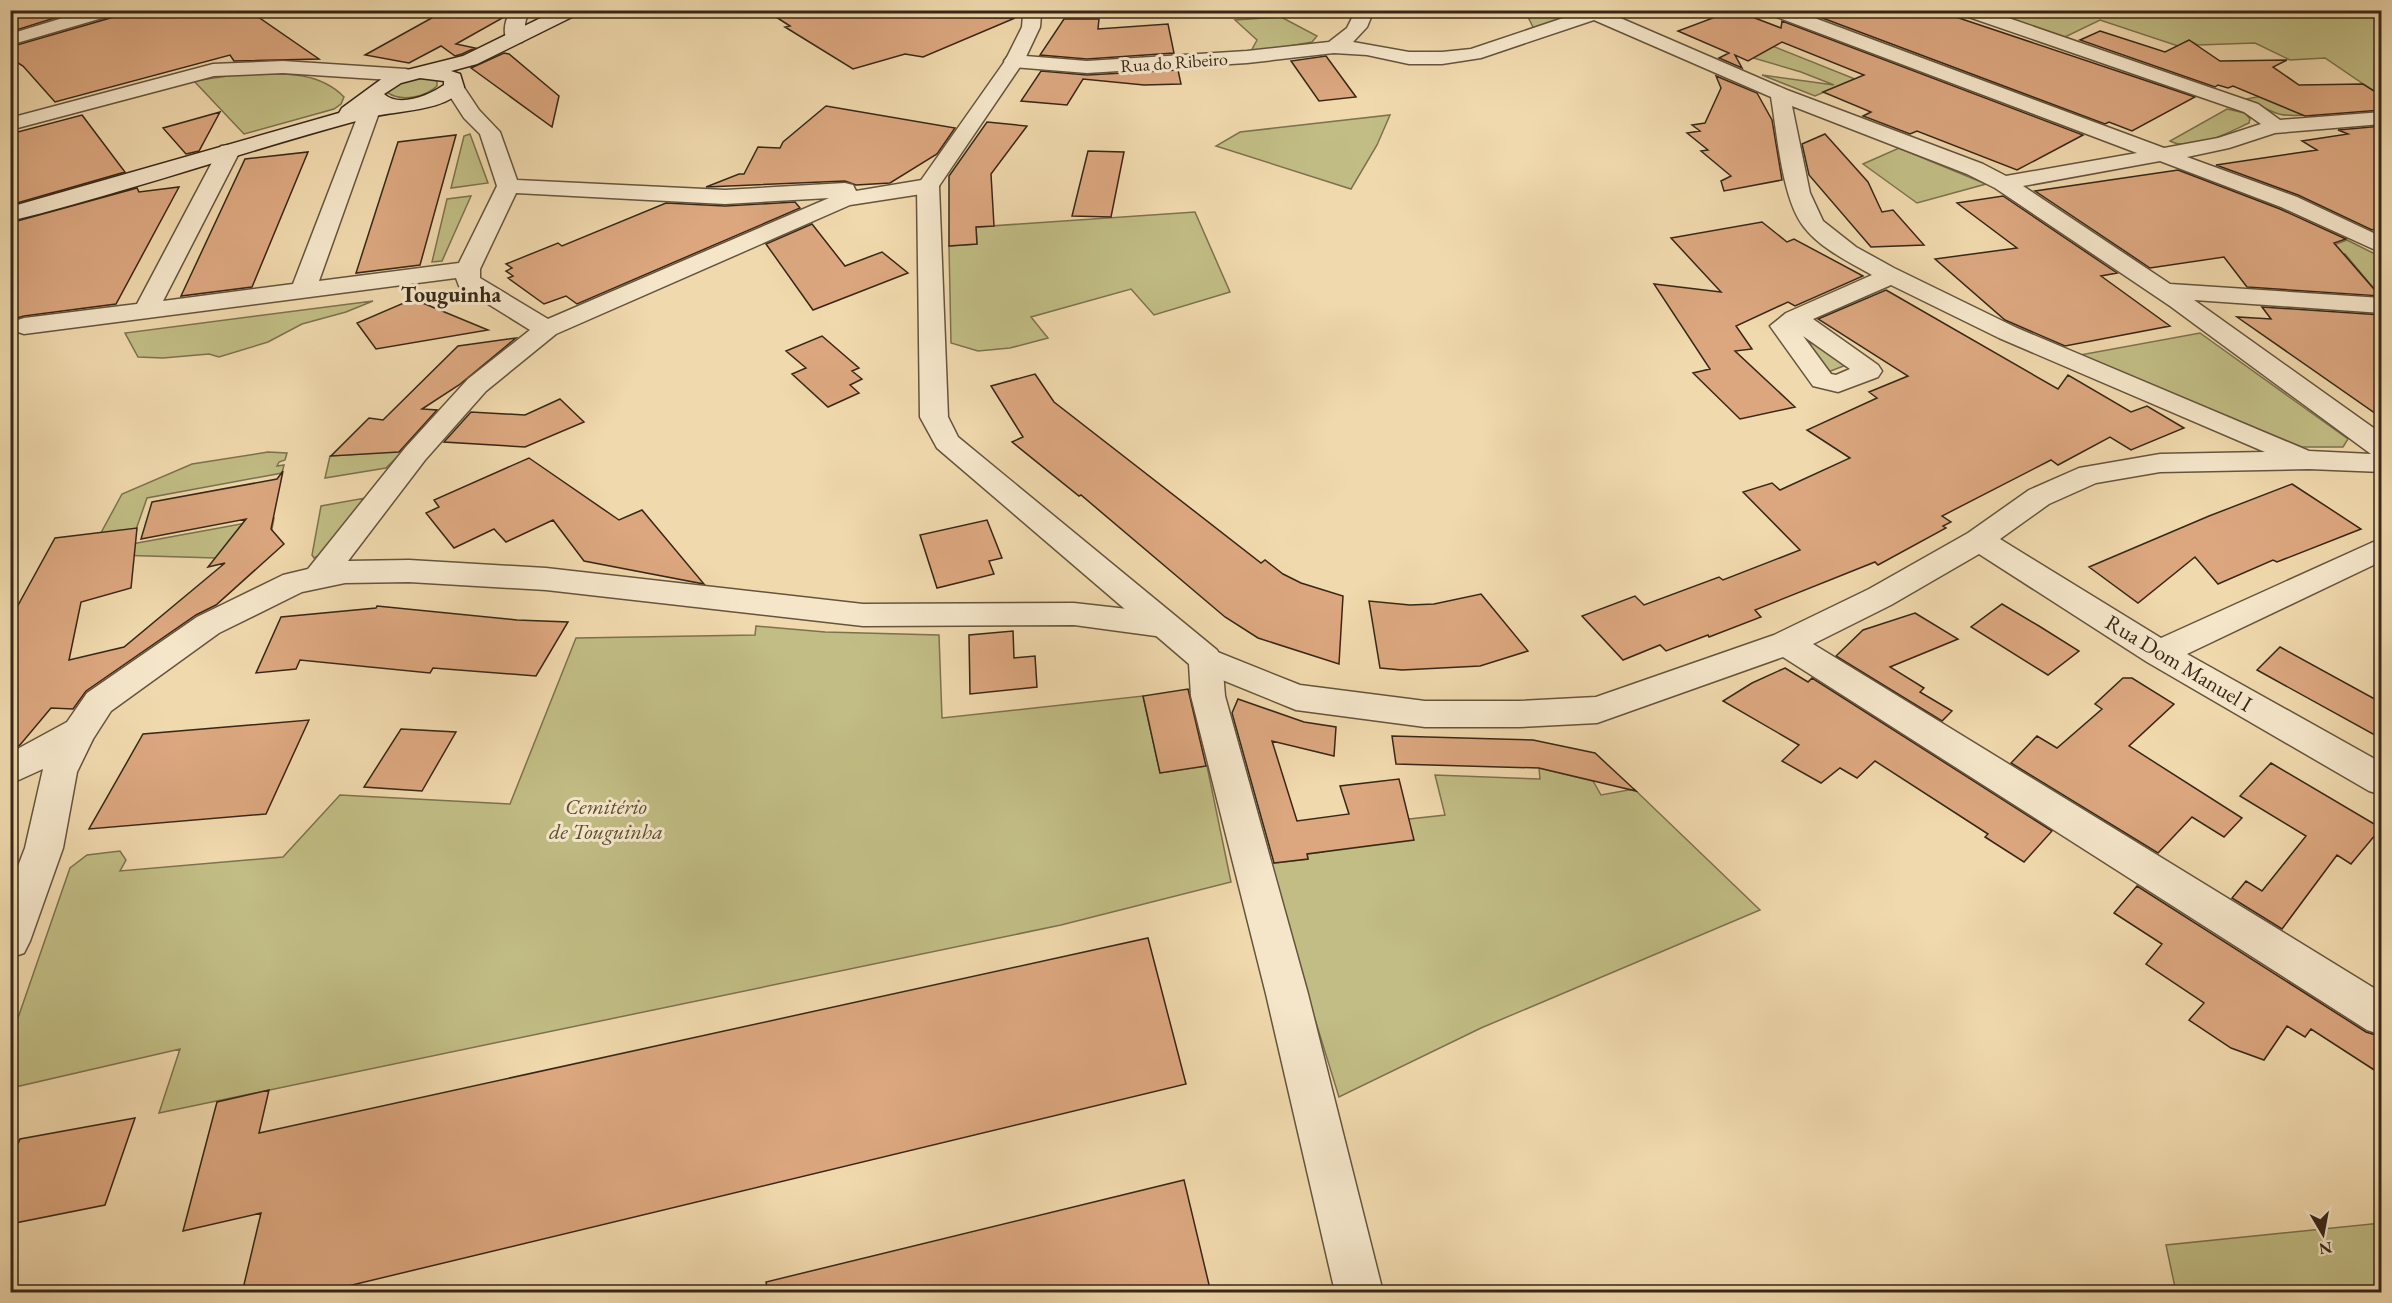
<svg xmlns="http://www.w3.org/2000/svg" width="2392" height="1303" viewBox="0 0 2392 1303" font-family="'EB Garamond',serif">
  <rect width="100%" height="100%" fill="#f0d9ad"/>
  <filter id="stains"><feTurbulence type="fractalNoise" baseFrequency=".00333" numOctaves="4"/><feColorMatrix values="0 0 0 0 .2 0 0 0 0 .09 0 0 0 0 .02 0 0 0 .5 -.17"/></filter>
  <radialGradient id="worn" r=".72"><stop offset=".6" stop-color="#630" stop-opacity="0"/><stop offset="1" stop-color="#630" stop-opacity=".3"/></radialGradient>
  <path fill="#c1bd84" stroke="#7c724e" stroke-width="1.5" d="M2000,10L2381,11V96L2325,58L2290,60L2255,43L2198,45L2189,40L2178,46L2100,20L2063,38L1993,14Z
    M1525,11H1590L1534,29Z
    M1281,17L1317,36L1312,42L1250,53L1257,40L1235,20Z
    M1755,39L1855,79L1815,96L1762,75L1834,85L1801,72L1726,50Z
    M241,74C276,74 317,69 344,97L341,104L334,109L244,134L194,81Z
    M418,77L437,80V86C425,97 402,102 388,93V90L395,83Z
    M2273,94L2306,115C2273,117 2275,112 2246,99Z
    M2227,109L2245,113L2250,119L2249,123C2229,132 2192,153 2170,141Z
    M1390,115L1377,145L1351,189L1216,146L1240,132Z
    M470,134L488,183L451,188L464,136Z
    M1899,148L1986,184L1917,203L1863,164Z
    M471,196L442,261L432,262L447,199Z
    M1195,212L1230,292L1154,315L1131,289L1031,317L1048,338L1010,348L978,351L951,343L949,246L977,244L976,227Z
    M2347,240L2381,257V297L2345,254L2328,253L2320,250Z
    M373,301L346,312L302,324L268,342L219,357L209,354L163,358L138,357L125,333Z
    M2200,333L2348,439L2343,447H2302L2080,355Z
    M1813,343L1846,365L1828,372L1808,345Z
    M403,451L386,468L325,478L330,456Z
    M268,452L287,453L285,460L279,462L277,466L284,465L282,473L147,498L132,541L96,542L122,494L192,464Z
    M365,498L322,554L314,558L312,555L321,506Z
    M274,518L268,550L216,558L115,555L121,546Z
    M756,626L825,632L939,635L942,718L1143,696L1160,773L1207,766L1231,882L1061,925L159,1113L180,1049L11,1088V1038L70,868L87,855L120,851L126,860L120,871L283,857L340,795L510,804L576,638L755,635Z
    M1539,768L1593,781L1601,795L1634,789L1760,910L1481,1028L1339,1097L1267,864L1308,859L1307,854L1323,852L1409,819L1445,815L1435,775L1540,779Z
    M2381,1223V1292H2176L2166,1245Z"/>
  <path fill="#dca77f" stroke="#372717" stroke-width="1.5" d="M10,10H80L10,32Z
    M121,10H248L319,59L234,61L230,55L55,102L23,66L10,58V47L117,16Z
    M446,10H509L506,16L456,44L475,48L462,54L455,56L441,46L409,63L365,55Z
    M765,10H893L894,17L1015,18L923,57L905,54L853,69L785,27L790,26Z
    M1734,10L1781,28L1782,21L2083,135L2017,170L1917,131L1910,134L1863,116L1871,112L1823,92L1864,75L1782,42L1748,61L1735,55L1742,68L1719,58L1729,53L1678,31Z
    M1801,10H1935L2195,97L2132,131L2109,122L2105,124Z
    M1064,19H1099L1098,29L1168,24L1174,53L1087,59L1040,55Z
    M2100,31L2165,52L2189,40L2220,61L2287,60L2273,67L2299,85L2363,84L2382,96V110L2305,116L2233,86L2228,88L2218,85L2215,87L2080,40Z
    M504,53L509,54L559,96L552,127L471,68Z
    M1326,56L1356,97L1319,101L1291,61Z
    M1178,70L1181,84L1144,85L1083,79L1067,105L1021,101L1041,71L1087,75Z
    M1716,76L1757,93L1772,120L1782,180L1724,191L1721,181L1731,176L1701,151L1708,150L1687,133L1700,131L1692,125L1705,123L1721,88Z
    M826,106L955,128L937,154L890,183L856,185L845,181L706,187L739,174H744L758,147L780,148L783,142Z
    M220,112L199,151L186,154L163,128Z
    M82,115L125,172L10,205V134Z
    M987,122L1027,126L991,174L994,226L976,227L977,244L949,246V176Z
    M2382,126V227L2372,230L2298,195L2216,165L2317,150L2302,141L2348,134L2338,130Z
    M1825,134L1868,182L1882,212L1893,210L1924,245L1871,247L1809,175L1802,144Z
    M456,135L420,265L356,273L398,142Z
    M1088,151L1124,152L1111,217L1072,216Z
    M308,152L252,287L181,296L245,159Z
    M2178,170L2280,209L2346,239L2334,243L2380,296L2247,287L2224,257L2150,268L2035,191Z
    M179,187L116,304L24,316L10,320V223L137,188L139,192Z
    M2003,196L2117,273L2101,276L2170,326L2065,346L2005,320L1935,259L2017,248L1957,203Z
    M795,202L800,208L577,304L566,296L544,304L508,278L513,276L506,271L512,268L506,264L558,243L562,246L666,203L725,206Z
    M1762,222L1787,242L1794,239L1863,276L1795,306L1788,302L1736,326L1752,349L1735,351L1795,407L1740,419L1693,373L1710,369L1654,284L1721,292L1671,238Z
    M812,224L845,266L882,252L908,273L813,310L766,244Z
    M1886,290L2058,389L2068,375L2131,412L2147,406L2184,428L2131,450L2110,437L2058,465L2051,460L1942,516L1951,522L1943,526L1946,528L1878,565L1875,562L1755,610L1761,617L1709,637L1708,635L1666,651L1660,645L1623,660L1582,616L1635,596L1644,605L1719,577L1723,580L1800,550L1743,492L1772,483L1780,490L1850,458L1807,430L1877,398L1869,392L1908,376L1818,319Z
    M413,299L488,330L376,349L357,323Z
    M2262,307L2382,315V418L2237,317L2271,319Z
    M822,336L859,368L852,371L862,379L850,385L859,393L828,407L792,374L806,368L786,351Z
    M516,338L459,385L422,409L437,410L399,452L331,456L369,418L383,420L458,346Z
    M1035,374L1054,402L1261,563L1265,560L1283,574L1301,583L1343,596L1339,664L1258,638L1225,617L1081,495L1079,496L1012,442L1023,437L991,386Z
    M560,399L584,422L525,447L444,442L471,412L525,415Z
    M529,458L619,520L642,510L704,584L584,561L553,520L506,542L494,529L454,548L426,513L439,507L434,500Z
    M283,471L271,529L284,544L216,605L196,615L86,691L73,709L51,708L20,745L10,750V608L17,607L55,538L137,528L131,588L81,602L69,660L124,647L225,563L208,567L246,519L141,539L152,502L277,479Z
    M2292,484L2361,529L2277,562L2273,560L2218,584L2195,557L2138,603L2089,567L2209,516Z
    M987,520L1002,558L989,561L994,574L937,588L920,535Z
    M1481,594L1528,651L1480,666L1402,670L1380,668L1369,601L1410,605L1434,604Z
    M2002,604L2039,626L2079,651L2048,675L1971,627Z
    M377,606L517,620L568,622L536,676L433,668L430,673L300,660L296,669L256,673L281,617L376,608Z
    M1915,613L1958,639L1890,667L1924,688L1920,692L1952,711L1942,721L1836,656L1863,630Z
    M1013,631L1014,658L1035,656L1037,687L970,694L969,635Z
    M2280,647L2382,703V739L2257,670Z
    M1785,668L1808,682L1812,678L2052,831L2024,862L1985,837L1988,834L1875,761L1857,778L1840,768L1821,783L1782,761L1799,745L1723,701L1752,683Z
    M2123,678H2132L2174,704L2129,746L2242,818L2224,837L2192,817L2158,853L2011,763L2037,736L2057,748L2102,709L2095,704Z
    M1188,689L1206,766L1160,773L1143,696Z
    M1238,699L1304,722L1336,727L1334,756L1272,741L1297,821L1349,814L1340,786L1399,779L1414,840L1307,854L1308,859L1274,863L1232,713Z
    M309,720L266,814L89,829L143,734Z
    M401,729L456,732L422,791L364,787Z
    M1392,736L1533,740L1595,753L1636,791L1539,768L1396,764Z
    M2271,763L2381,828L2351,864L2337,855L2282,929L2232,898L2246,881L2262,891L2306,836L2240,796Z
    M2137,886L2366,1032L2382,1037V1075L2311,1029L2305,1037L2287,1026L2264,1060L2231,1048L2189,1020L2204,1003L2146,964L2162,944L2114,913Z
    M1148,938L1186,1084L319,1293H242L261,1213L183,1231L217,1102L269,1090L259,1133Z
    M135,1118L105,1205L10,1224V1162L20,1139Z
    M1184,1180L1211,1293H768L766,1282Z"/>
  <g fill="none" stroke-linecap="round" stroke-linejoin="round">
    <defs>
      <path id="minor" d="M89,10H119L116,14L10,45V34Z
        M512,10H531C520,25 529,31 522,42H508C502,33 505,18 512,10Z
        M1356,10H1374L1367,27L1353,42L1409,52H1442L1471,49L1587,10H1615L1611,14L1787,90L1983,164L2006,176L2137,153L1769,14L1766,10H1793L2164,148L2218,138L2261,124L2244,112L1960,14L1957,10H1985L2258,104L2280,120L2382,112V124L2275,133L2229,148L2187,157L2297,197L2382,237V253L2281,207L2160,161L2023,186L2170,284L2382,298V313L2194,300L2382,434V472L2309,469L2160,472L2096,483L2049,504L2000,539L2161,638L2382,538V561L2187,654L2382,763V795L2369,791L2147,662L1979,554L1891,605L1813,644L2382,993V1035L2367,1030L1783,657L1597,723L1519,727H1425L1296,710L1193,668L1188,659L1193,650L1205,647L1300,685L1425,701H1519L1596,697L1774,635L1869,589L1968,533L2029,490L2079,468L2160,454L2265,452L1999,338L1891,285L1813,319L1878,365L1882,371L1878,377L1838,392L1813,386L1770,326L1786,313L1872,275C1849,262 1820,248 1804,227C1782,200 1777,132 1771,97L1594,20L1481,58L1442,64H1409L1367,55L1334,53L1247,63L1087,73L1014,67L1007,65L1004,61L1007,57L1014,55L1087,61L1247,51L1329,42L1347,28ZM1792,106L1967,174L1995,188L2170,306L2371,454L2309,451L2017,328L1894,268L1856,247L1823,221L1810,193ZM1803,336L1850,369L1836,375L1831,374Z
        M283,61L406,69L413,71L416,75L413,79L406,81L283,73L214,76L10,130V118L213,64Z
        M454,81L461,83L479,110L500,132L517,180L725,190L845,183L853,185L856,191L928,179L936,181L939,186L936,191L928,193L850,205L556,334L486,391L425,460L348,561L409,560L546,568L863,604L1074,603L1163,613L1174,617L1179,625L1174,633L1163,637L1074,625L863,626L546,590L409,582L345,583L302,592L219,633L111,711L93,739L77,772L63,848L30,941L24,953L10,958V887L25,848L43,769L10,784V753L67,722L87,693L197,617L283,575L308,569L405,448L468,379L530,330L459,286L456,278L24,334L15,331L11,326L15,321L24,318L137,304L218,151L221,146L229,145L237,146L240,151L163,301L293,284L360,110L363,106H377L380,110L319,281L459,263L497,186L480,134L464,118L444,87L447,83ZM516,193L725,204L829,198L548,319L480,278V269Z"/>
      <path id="tertiary" d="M1019,10H1038L1041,15L1040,27L1024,61L939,186L948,417L958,437L1217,650L1222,659L1225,696L1308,994L1383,1292H1335L1266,994L1191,696L1189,664L937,448L920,417L917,186L1005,61L1022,27L1023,15Z"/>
      <path id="secondary" d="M557,10H581L578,14L477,64L451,71L460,74L464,87C447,112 397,110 371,117C250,149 132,191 10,221V207L339,113L342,108L387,75L463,56ZM420,78L444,81V85C430,95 399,108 384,94L401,83Z"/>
    </defs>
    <use href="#minor" stroke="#65543c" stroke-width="3"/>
    <use href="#tertiary" stroke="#65543c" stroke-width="3"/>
    <use href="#secondary" stroke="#372717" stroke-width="3"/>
    <use href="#minor" fill="#f5e6ca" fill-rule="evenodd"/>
    <use href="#tertiary" fill="#f5e6ca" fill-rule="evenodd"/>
    <use href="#secondary" fill="#f5e6ca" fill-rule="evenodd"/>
  </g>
  <g text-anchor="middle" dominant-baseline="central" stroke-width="6" stroke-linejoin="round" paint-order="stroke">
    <g font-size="18" fill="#372717" stroke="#f5e6ca">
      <text transform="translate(1174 62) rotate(-4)">Rua do Ribeiro</text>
    </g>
    <g font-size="22" font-weight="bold" fill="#372717" stroke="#f5e6ca">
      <text x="451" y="294">Touguinha</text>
    </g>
    <g font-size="22" fill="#372717" stroke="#f5e6ca">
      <text transform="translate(2179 663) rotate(31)">Rua Dom Manuel I</text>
    </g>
    <g font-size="22" font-style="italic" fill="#5a4c32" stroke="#f5e6ca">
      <text x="606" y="806">Cemitério<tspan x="606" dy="25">de Touguinha</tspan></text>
    </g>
  </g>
  <rect width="2392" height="1303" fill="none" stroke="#f0d9ad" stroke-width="36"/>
  <rect x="12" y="12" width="2368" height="1279" fill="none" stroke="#372717" stroke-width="3"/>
  <rect x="18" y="18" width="2356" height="1267" fill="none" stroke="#372717" stroke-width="1.5"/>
  <g transform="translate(2323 1234) rotate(170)" stroke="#f5e6ca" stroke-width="4.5" paint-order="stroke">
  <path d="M0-4.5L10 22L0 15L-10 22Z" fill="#372717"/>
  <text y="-9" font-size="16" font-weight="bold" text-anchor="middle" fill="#372717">N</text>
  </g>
  <rect width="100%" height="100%" filter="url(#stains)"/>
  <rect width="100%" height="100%" fill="url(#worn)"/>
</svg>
